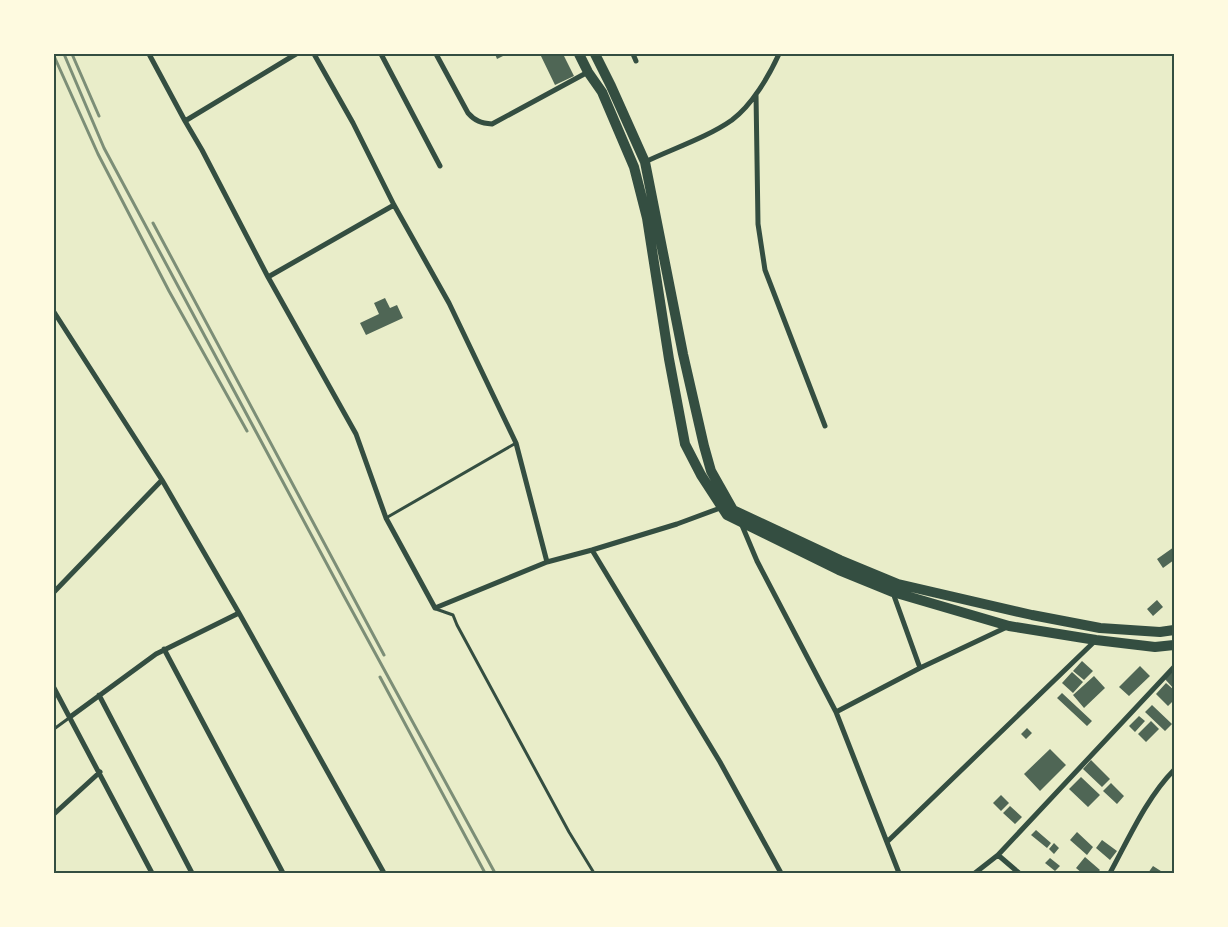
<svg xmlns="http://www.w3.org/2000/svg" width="1228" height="927" viewBox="0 0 1228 927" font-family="'DejaVu Sans',sans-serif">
  <rect width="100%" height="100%" fill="#e9edc9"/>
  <path fill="#4f6655" d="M495,54H507L497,59Z
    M540,54H563L574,76L555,85Z
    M385,298L390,308L397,305L403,318L366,335L360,323L379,314L374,303Z
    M1174,547V560L1163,568L1157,559Z
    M1157,600L1163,607L1153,616L1147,609Z
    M1082,661L1093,671L1084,680L1073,671Z
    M1140,666L1150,676L1129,696L1119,687Z
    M1173,669L1174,671V689L1164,678Z
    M1072,672L1083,682L1073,693L1062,683Z
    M1094,676L1105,688L1084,708L1073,695Z
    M1166,683L1174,690V700L1168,706L1156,694Z
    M1062,693L1092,721L1087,726L1057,698Z
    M1152,705L1172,724L1165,731L1145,712Z
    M1139,716L1145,721L1135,732L1129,726Z
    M1151,721L1159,729L1146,742L1138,734Z
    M1027,728L1032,733L1026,739L1021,734Z
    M1050,749L1066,765L1040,791L1024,774Z
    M1091,760L1110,779L1102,787L1083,769Z
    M1081,777L1100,795L1088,807L1069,789Z
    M1111,783L1124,796L1117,804L1103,791Z
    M1001,795L1009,803L1001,811L993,803Z
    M1010,806L1022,817L1015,824L1003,813Z
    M1036,830L1051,843L1047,848L1031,835Z
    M1077,832L1093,847L1087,855L1070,840Z
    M1102,840L1117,851L1110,860L1096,848Z
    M1054,843L1059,848L1054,854L1049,849Z
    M1085,857L1100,870L1097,873H1082L1076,868Z
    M1050,858L1060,866L1055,871L1045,863Z
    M1153,866L1164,873H1148Z"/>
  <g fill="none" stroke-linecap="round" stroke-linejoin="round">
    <path stroke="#344e41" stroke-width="3" d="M386,518L516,443
      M436,609L453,615L457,625L569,832L594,873
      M54,729L69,718"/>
    <path stroke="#344e41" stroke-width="5" d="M149,54L185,121L202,150L268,277L356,434L386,518L435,608L547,562L592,550L677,524L723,507
      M314,54L353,123L394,205L449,303L516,443L547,562
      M381,54L440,166
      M436,54L468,113C475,121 481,123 492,124L588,72
      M633,54L636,61
      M756,94L758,224L765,270L825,426
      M185,121L296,54
      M645,162C672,149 708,137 732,120C752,105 769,76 779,54
      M268,277L394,205
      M54,312L162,480L239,613L384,873
      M741,523L757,561L836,712L899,873
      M592,550L720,762L781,873
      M54,592L162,480
      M893,593L920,668
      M164,649L283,873
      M54,688L152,873
      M99,695L192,873
      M836,712L920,668L1007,627
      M70,717L156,654L239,613
      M54,814L100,772
      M888,841L1096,640
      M998,855L1174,667
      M975,873L998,855L1019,873
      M1110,873C1128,840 1147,797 1174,770"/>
    <path stroke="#344e41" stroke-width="10" d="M579,54L588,72L602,92L634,167L647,218L669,359L685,444L701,475L727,515L839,570L893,592L1009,626L1096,640L1155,647L1174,645
      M595,54L611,86L645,162L683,354L704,446L711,471L733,510L840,560L898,584L1032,615L1100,628L1160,632L1174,630"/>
    <path stroke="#7c8e77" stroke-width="3" d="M64,54L104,148L344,596L495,873
      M72,54L99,116
      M54,56L98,154L169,291L247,431
      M153,223L384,655
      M380,677L485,873"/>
  </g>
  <rect width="1228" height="927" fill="none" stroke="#fefae0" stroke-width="110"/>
  <rect x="55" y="55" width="1118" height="817" fill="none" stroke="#344e41" stroke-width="2"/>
</svg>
